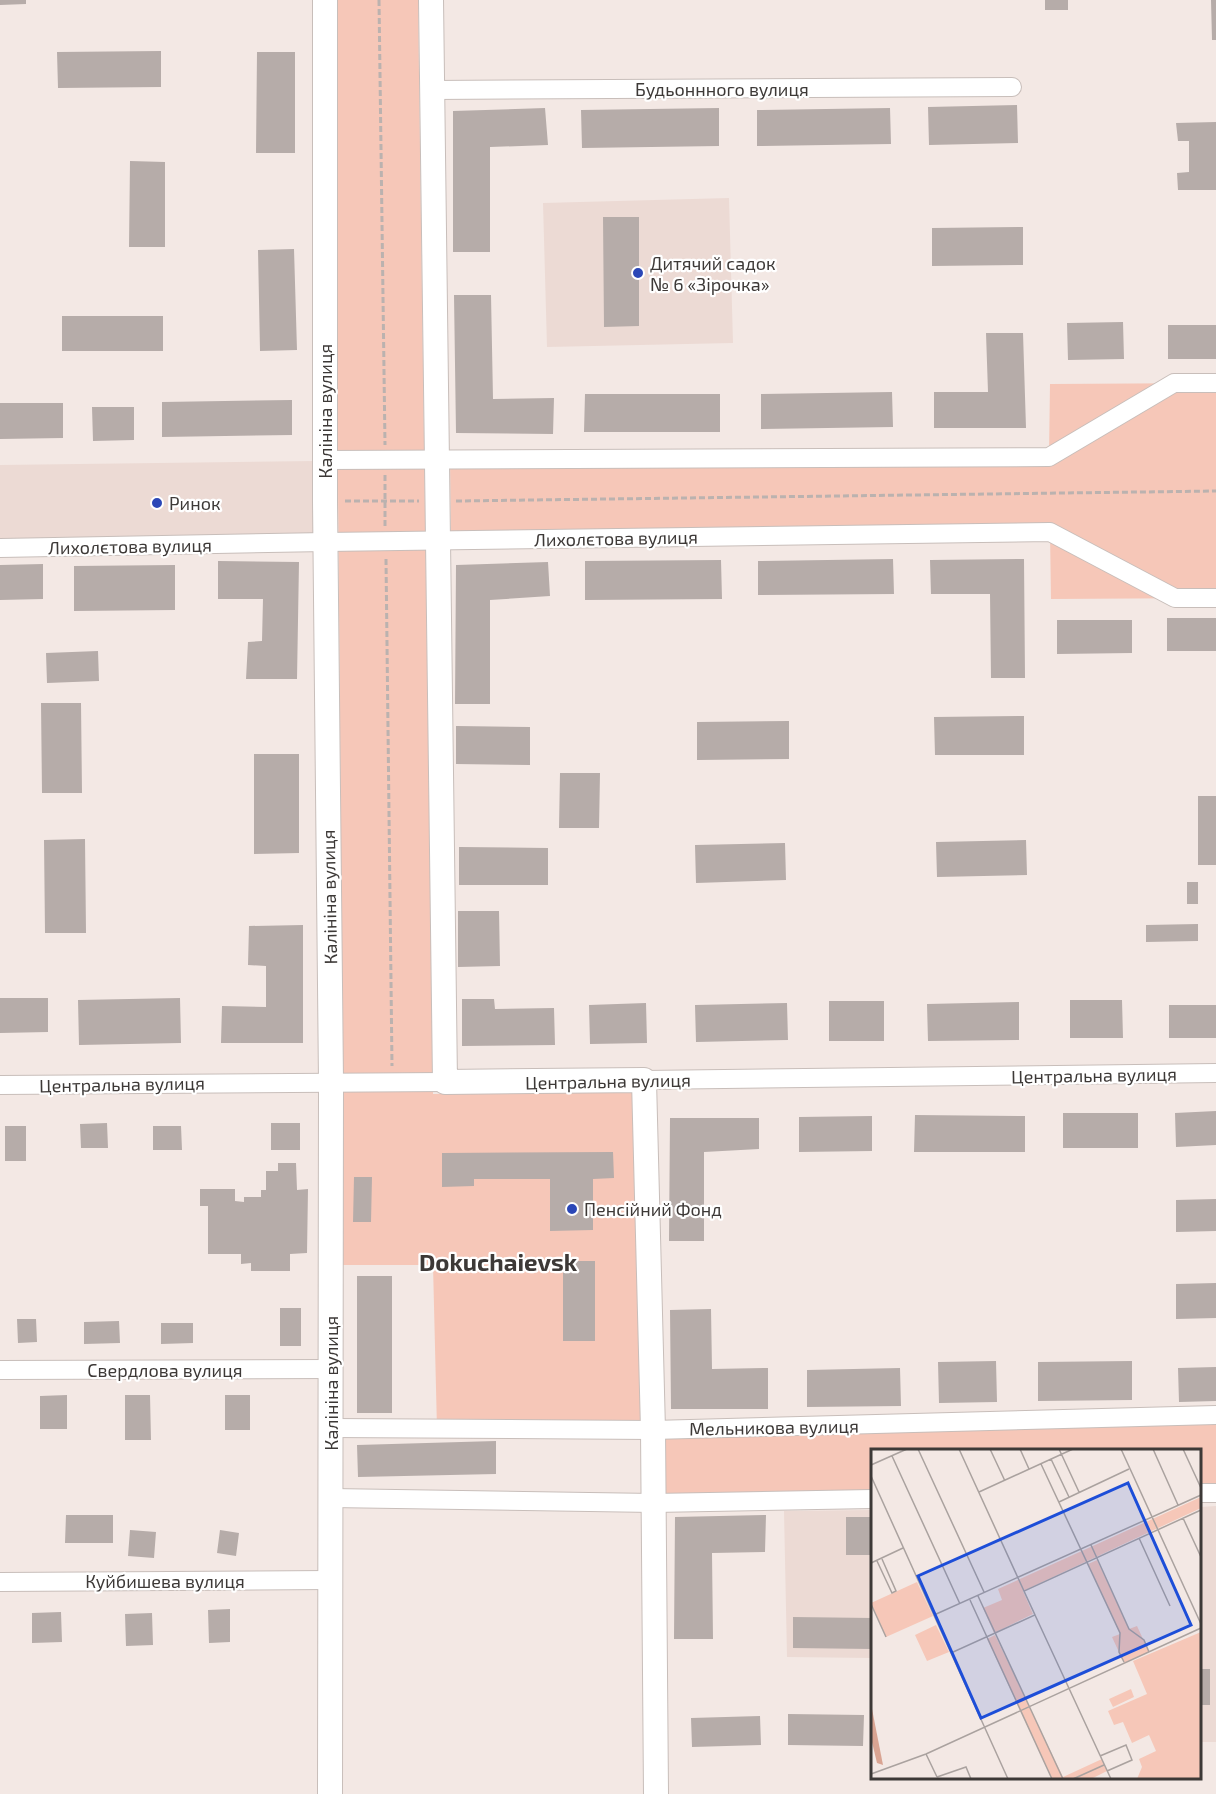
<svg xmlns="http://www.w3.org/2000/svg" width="1216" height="1794" viewBox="0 0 1216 1794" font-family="'Exo 2',sans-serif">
  <rect width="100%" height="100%" fill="#f3e8e4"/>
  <path fill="#ecdad4" d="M729,198L733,343L547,347L543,203Z
    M315,461V542L0,548V465Z
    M1216,1506V1742H1200V1507Z
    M872,1510V1658L787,1657L784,1511Z"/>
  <path fill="#f6c7b8" d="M334,0H418L433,1094L635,1092L642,1430L437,1429L433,1265H342L343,1095Z
    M1216,383V598L1051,599L1050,532L451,540L450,460L1049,456L1050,384Z
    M1216,1415V1493H1200V1450H872V1499L665,1502L664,1430Z"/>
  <path fill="#b6aca9" d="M0,0H26V4L0,5Z
    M1045,0H1068V10H1045Z
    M1211,0H1216V40H1212Z
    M161,51V87L58,88L57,52Z
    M257,52H295V153H256Z
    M1017,105L1018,143L929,145L928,107Z
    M545,108L548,145L490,147V252H453V111Z
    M719,108V146L582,148L581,110Z
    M890,108L891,144L757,146V110Z
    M1216,122V190H1178L1177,173L1189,172V141H1178L1176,123Z
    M130,161L165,162V247H129Z
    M603,217H639V326L604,327Z
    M1023,227V265L932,266V228Z
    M294,249L297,350L260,351L258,250Z
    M454,295H491L493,399L554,398L553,434L456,433Z
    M62,316H163V351H62Z
    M1123,322L1124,359L1068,360L1067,323Z
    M1168,325H1216V359H1168Z
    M986,333H1023L1026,428H934V392H988Z
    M892,392L893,427L761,429V394Z
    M585,394H720V432H584Z
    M292,400V435L162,437V402Z
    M0,403H63V438L0,439Z
    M92,407H134V440L93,441Z
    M893,559L894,594L758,595V561Z
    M1024,559L1025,678H991L990,594H931L930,560Z
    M721,560L722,599L585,600V561Z
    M218,561L299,562L297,679H246L248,642L262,641L263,599H218Z
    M548,562L550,596L490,600V704H455L456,565Z
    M43,564V599L0,600V565Z
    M175,565V610L74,611V566Z
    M1167,618H1216V651H1167Z
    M1057,620H1132V653L1057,654Z
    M98,651L99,681L47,683L46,653Z
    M41,703H81L82,793H42Z
    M1024,716V755H935L934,717Z
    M789,721V759L697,760V722Z
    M456,726L530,727V765L456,764Z
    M254,754H299V853L254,854Z
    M560,773H600L599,828H559Z
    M1198,796H1216V865H1198Z
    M85,839L86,933H45L44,840Z
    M1026,840L1027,875L937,877L936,842Z
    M785,843L786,880L696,883L695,845Z
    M459,847L548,848V885H459Z
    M1187,882H1198V904H1187Z
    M458,911H499L500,966L458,967Z
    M1198,924V941L1146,942V925Z
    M303,925V1043H221L222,1006L266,1007V966L248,965L249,926Z
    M0,998H48V1032L0,1033Z
    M180,998L181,1043L79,1045L78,1000Z
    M462,999H494L495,1009L554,1008L555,1045L462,1046Z
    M1070,1000H1122L1123,1038H1070Z
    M829,1001H884V1041H829Z
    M1019,1002V1040L928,1041L927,1004Z
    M646,1003L647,1043L590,1044L589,1005Z
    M787,1003L788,1040L696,1042L695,1005Z
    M1169,1005H1216V1038H1169Z
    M1216,1111V1145L1176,1147L1175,1113Z
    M1063,1113H1138V1148H1063Z
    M915,1115L1025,1116V1152H914Z
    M872,1116V1151L799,1152V1117Z
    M670,1118H759V1149L704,1152V1241H669Z
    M107,1123L108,1148H81L80,1124Z
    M271,1123H300V1150H271Z
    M5,1126H26V1161H5Z
    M153,1126H181L182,1150H153Z
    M613,1152L614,1178L593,1179V1230L550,1231V1179H474V1186L442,1187V1153Z
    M278,1163H296L297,1190L308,1189L307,1253L290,1254V1271H251V1263L241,1264V1254H208V1206H200V1189H235V1201L244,1202V1197H261V1190H266V1171H278Z
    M354,1177H372L371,1222H353Z
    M1216,1199V1231L1176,1232V1200Z
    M563,1261H595V1341H563Z
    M357,1276H392V1413H357Z
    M1216,1283V1318L1176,1319V1284Z
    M280,1308H301V1346H280Z
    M711,1309L712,1369L768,1368V1409H671L670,1310Z
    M17,1319H36L37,1342L18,1343Z
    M119,1321L120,1343L84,1344V1322Z
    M161,1323H193V1343L161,1344Z
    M996,1361L997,1402L939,1403L938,1362Z
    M1132,1361V1400L1038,1401V1362Z
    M1216,1367V1401L1179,1402L1178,1368Z
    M900,1368L901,1406L807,1407V1370Z
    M67,1395V1429H40V1396Z
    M125,1395H150L151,1440H125Z
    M225,1395H250V1430H225Z
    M496,1441V1474L358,1477L357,1445Z
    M66,1515H113V1543H65Z
    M766,1515L765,1552L712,1553L713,1639H674L675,1517Z
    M846,1517H872V1555H846Z
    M130,1530L156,1532L154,1558L128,1556Z
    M220,1530L239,1533L236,1556L217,1553Z
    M230,1609V1642L209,1643L208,1610Z
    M61,1612L62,1642L32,1643V1613Z
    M152,1613L153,1645L126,1646L125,1614Z
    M793,1617L872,1618V1649L793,1648Z
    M1200,1669H1210V1705H1200Z
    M788,1714L864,1715L863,1746L788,1745Z
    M760,1716L761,1745L692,1747L691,1718Z"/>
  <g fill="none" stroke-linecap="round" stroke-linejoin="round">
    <defs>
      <path id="minor" d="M431,90L1012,87
        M325,460L1049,457L1174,383H1216
        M0,548L326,542L1050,532L1175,598H1216
        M644,1080L1216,1073
        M0,1085L445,1082
        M0,1370L331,1369
        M331,1428L653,1430L1216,1415
        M1200,1493H1216
        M331,1498L654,1503L872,1499
        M0,1582L330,1580"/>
      <path id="major" d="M325,0V501L331,1082L330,1794
        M431,0L445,1082L644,1080L653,1430L656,1794"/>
    </defs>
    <use href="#minor" stroke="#c8beba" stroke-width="20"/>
    <use href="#major" stroke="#c8beba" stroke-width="26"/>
    <path stroke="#bbb2af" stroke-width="3" stroke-dasharray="6 3" stroke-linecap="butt" d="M379,0L385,445
      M385,475V526
      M345,501H419
      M456,501L1216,491
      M386,559L392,1066"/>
    <use href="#minor" stroke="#fff" stroke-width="18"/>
    <use href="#major" stroke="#fff" stroke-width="24"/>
  </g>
  <g fill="#2b47b7" stroke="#fff" stroke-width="2">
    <circle cx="638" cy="273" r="6"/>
    <circle cx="157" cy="503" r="6"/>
    <circle cx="572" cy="1209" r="6"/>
  </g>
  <g text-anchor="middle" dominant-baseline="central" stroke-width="4.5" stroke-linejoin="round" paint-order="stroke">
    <g font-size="18" fill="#3d3937" stroke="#fff">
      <text x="722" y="89">Будьоннного вулиця</text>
      <text transform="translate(325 411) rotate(-90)">Калініна вулиця</text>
      <text transform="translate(616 538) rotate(-1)">Лихолєтова вулиця</text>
      <text transform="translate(130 546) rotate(-1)">Лихолєтова вулиця</text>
      <text transform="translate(329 897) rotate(-91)">Калініна вулиця</text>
      <text transform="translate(1094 1075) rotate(-1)">Центральна вулиця</text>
      <text transform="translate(608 1081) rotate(-1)">Центральна вулиця</text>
      <text transform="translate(122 1084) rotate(-1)">Центральна вулиця</text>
      <text x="165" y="1370">Свердлова вулиця</text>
      <text transform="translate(331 1383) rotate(-90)">Калініна вулиця</text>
      <text transform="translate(774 1427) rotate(-1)">Мельникова вулиця</text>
      <text x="165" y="1581">Куйбишева вулиця</text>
    </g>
    <g font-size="18" fill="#3d3937" stroke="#fff" text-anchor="start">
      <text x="650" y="263">Дитячий садок<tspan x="650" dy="21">№ 6 «Зірочка»</tspan></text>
      <text x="169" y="503">Ринок</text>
      <text x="584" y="1209">Пенсійний Фонд</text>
    </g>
    <g font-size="24" font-weight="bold" fill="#3d3937" stroke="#fff">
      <text x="498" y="1261">Dokuchaievsk</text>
    </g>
  </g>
  <g transform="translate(871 1449)">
    <rect width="330" height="330" fill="#f3e8e4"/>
    <path d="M330,48V59L152,142L162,165L123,184L112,159L131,151L127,140ZM226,111L258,180L266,177L278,203L253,214L241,188L249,185L217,115ZM46,133L62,167L15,188L0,154ZM65,176L78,203L56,212L44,186ZM330,183V330H266L271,318L268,310L285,302L278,286L261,294L252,273L243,276L237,262L276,245L262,212ZM124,186L192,328L231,310L236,322L220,330H181L116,190ZM260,240L263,248L242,258L238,250Z" fill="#f6c7b8"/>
    <path d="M0,258L1,260L12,316L6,314L0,289Z" fill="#d9a492"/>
    <path fill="none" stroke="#aaa29f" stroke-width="1.5" d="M47,0L113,143M88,0L153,142M119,0L134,32M149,0L158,20M188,0L208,43M250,0L330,175M282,0L307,56M312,0L330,39M21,7L89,155M180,10L198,48M170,15L249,184L248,203L253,213M0,16L36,0M0,27L80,204L164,166L153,142L330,61M108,43L202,0M188,53L258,20M312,69L330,108M268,89L299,157M220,96L258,180L273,191L278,203M6,112L21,144L25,142L11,110M0,114L32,99M107,147L192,330M99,151L181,330M0,155L15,188M63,166L330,46M164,166L240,330M80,204L137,330M55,305L66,328M229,307L255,296L261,311L236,322M0,325L55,305L330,179M66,328L95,318L100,330M202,330L233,316"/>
    <path fill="#1d4ed8" fill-opacity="0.15" stroke="#1d4ed8" stroke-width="3" d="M257,34L320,176L110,269L47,127Z"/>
    <rect width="330" height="330" fill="none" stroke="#3d3937" stroke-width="3"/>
  </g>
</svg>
